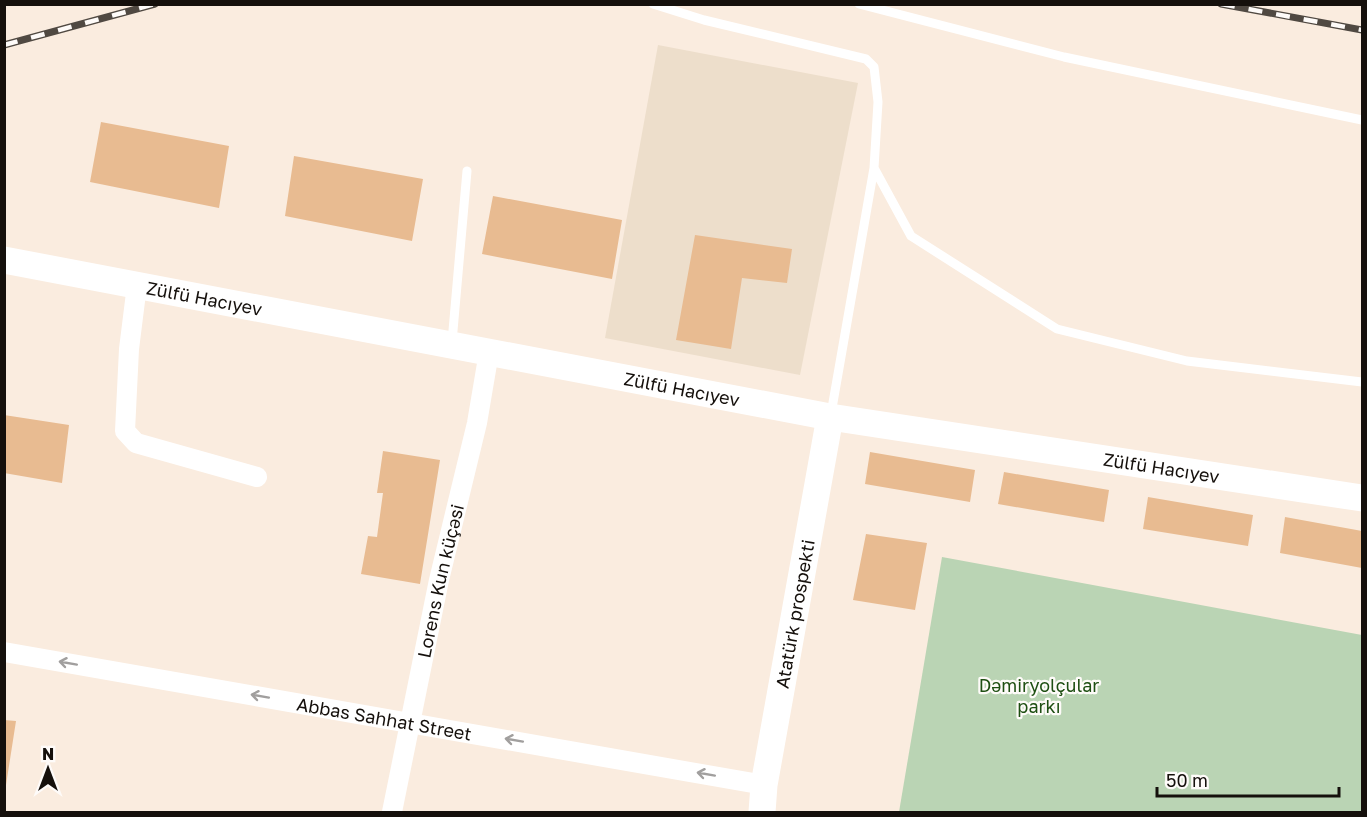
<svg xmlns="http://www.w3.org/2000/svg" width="1367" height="817" viewBox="0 0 1367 817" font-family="'Golos Text',sans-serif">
  <rect width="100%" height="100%" fill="#faecdf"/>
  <path fill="#eddecb" d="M658,45L858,83L800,375L605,338Z"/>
  <path fill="#bad4b4" d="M942,557L1362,635V812H899Z"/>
  <path fill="#e8bb91" d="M101,122L229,146L219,208L90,182Z
    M294,156L423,179L412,241L285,216Z
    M493,196L622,220L612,279L482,254Z
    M695,235L792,249L787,283L742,278L731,349L676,340Z
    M4,415L69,425L62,483L4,473Z
    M383,451L440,460L420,584L361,574L368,536L377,537L383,493H377Z
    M870,452L975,470L970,502L865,484Z
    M1004,472L1109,490L1104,522L998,504Z
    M1148,497L1253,515L1248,546L1143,529Z
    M1285,517L1362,531V568L1280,553Z
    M866,534L927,543L915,610L853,600Z
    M4,720L16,721L6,785H4Z"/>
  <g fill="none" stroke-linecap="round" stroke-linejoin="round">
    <path stroke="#fff" stroke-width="9" d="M653,4L704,20L866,59L874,67L878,102L874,168L911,236L1057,329L1187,361L1362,382
      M859,4L1064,57L1362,120
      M452,342L467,171
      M831,414L874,168"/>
    <g stroke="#fff" stroke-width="20">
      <path d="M137,285L129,349L125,431L136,443L257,477"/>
      <path id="s1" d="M4,652L764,785"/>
      <path id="s2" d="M392,812L439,580L477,423L489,352"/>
    </g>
    <g stroke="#fff" stroke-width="27">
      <path id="s3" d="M4,260L830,417L1362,498"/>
      <path id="s4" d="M762,812L764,785L830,417"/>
    </g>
    <defs>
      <path id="rail" d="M1221,4L1362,30
        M4,45L155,4"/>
    </defs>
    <use href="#rail" stroke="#504942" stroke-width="7"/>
    <use href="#rail" stroke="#fefbf9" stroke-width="4.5" stroke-dasharray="14" stroke-linecap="butt"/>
  </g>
  <defs><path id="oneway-shaft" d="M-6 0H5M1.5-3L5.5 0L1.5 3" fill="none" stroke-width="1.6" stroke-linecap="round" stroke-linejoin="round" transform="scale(1.5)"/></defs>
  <g stroke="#a19f9e">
    <use href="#oneway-shaft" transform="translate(68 663) rotate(-170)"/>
    <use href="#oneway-shaft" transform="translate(260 696) rotate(-170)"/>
    <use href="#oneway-shaft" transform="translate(514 740) rotate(-170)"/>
    <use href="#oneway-shaft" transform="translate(706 774) rotate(-170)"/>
  </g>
  <g text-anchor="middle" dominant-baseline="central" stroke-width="4.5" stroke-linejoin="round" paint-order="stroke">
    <g font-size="18" fill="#15100c" stroke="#fefbf9">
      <text stroke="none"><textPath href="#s3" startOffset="204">Zülfü Hacıyev</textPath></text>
      <text stroke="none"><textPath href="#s3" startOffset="690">Zülfü Hacıyev</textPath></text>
      <text stroke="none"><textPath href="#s3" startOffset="1176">Zülfü Hacıyev</textPath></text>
      <text stroke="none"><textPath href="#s2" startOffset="236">Lorens Kun küçəsi</textPath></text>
      <text stroke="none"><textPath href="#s4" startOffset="201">Atatürk prospekti</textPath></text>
      <text stroke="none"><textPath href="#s1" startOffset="386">Abbas Sahhat Street</textPath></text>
    </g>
    <g font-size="18" fill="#1e4f12" stroke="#fefbf9">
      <text x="1039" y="685">Dəmiryolçular<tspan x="1039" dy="21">parkı</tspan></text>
    </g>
  </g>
  <rect width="1367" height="817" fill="none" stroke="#15100c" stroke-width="12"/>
  <g transform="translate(48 769)" stroke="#fefbf9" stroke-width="4.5" paint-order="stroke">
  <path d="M0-4.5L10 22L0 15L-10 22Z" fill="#15100c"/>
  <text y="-9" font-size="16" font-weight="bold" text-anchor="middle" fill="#15100c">N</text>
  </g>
  <path d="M1157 787v9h182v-9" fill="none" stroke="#15100c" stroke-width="3"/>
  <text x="1166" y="787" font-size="18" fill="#15100c" stroke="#fefbf9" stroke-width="4.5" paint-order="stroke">50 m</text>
</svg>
